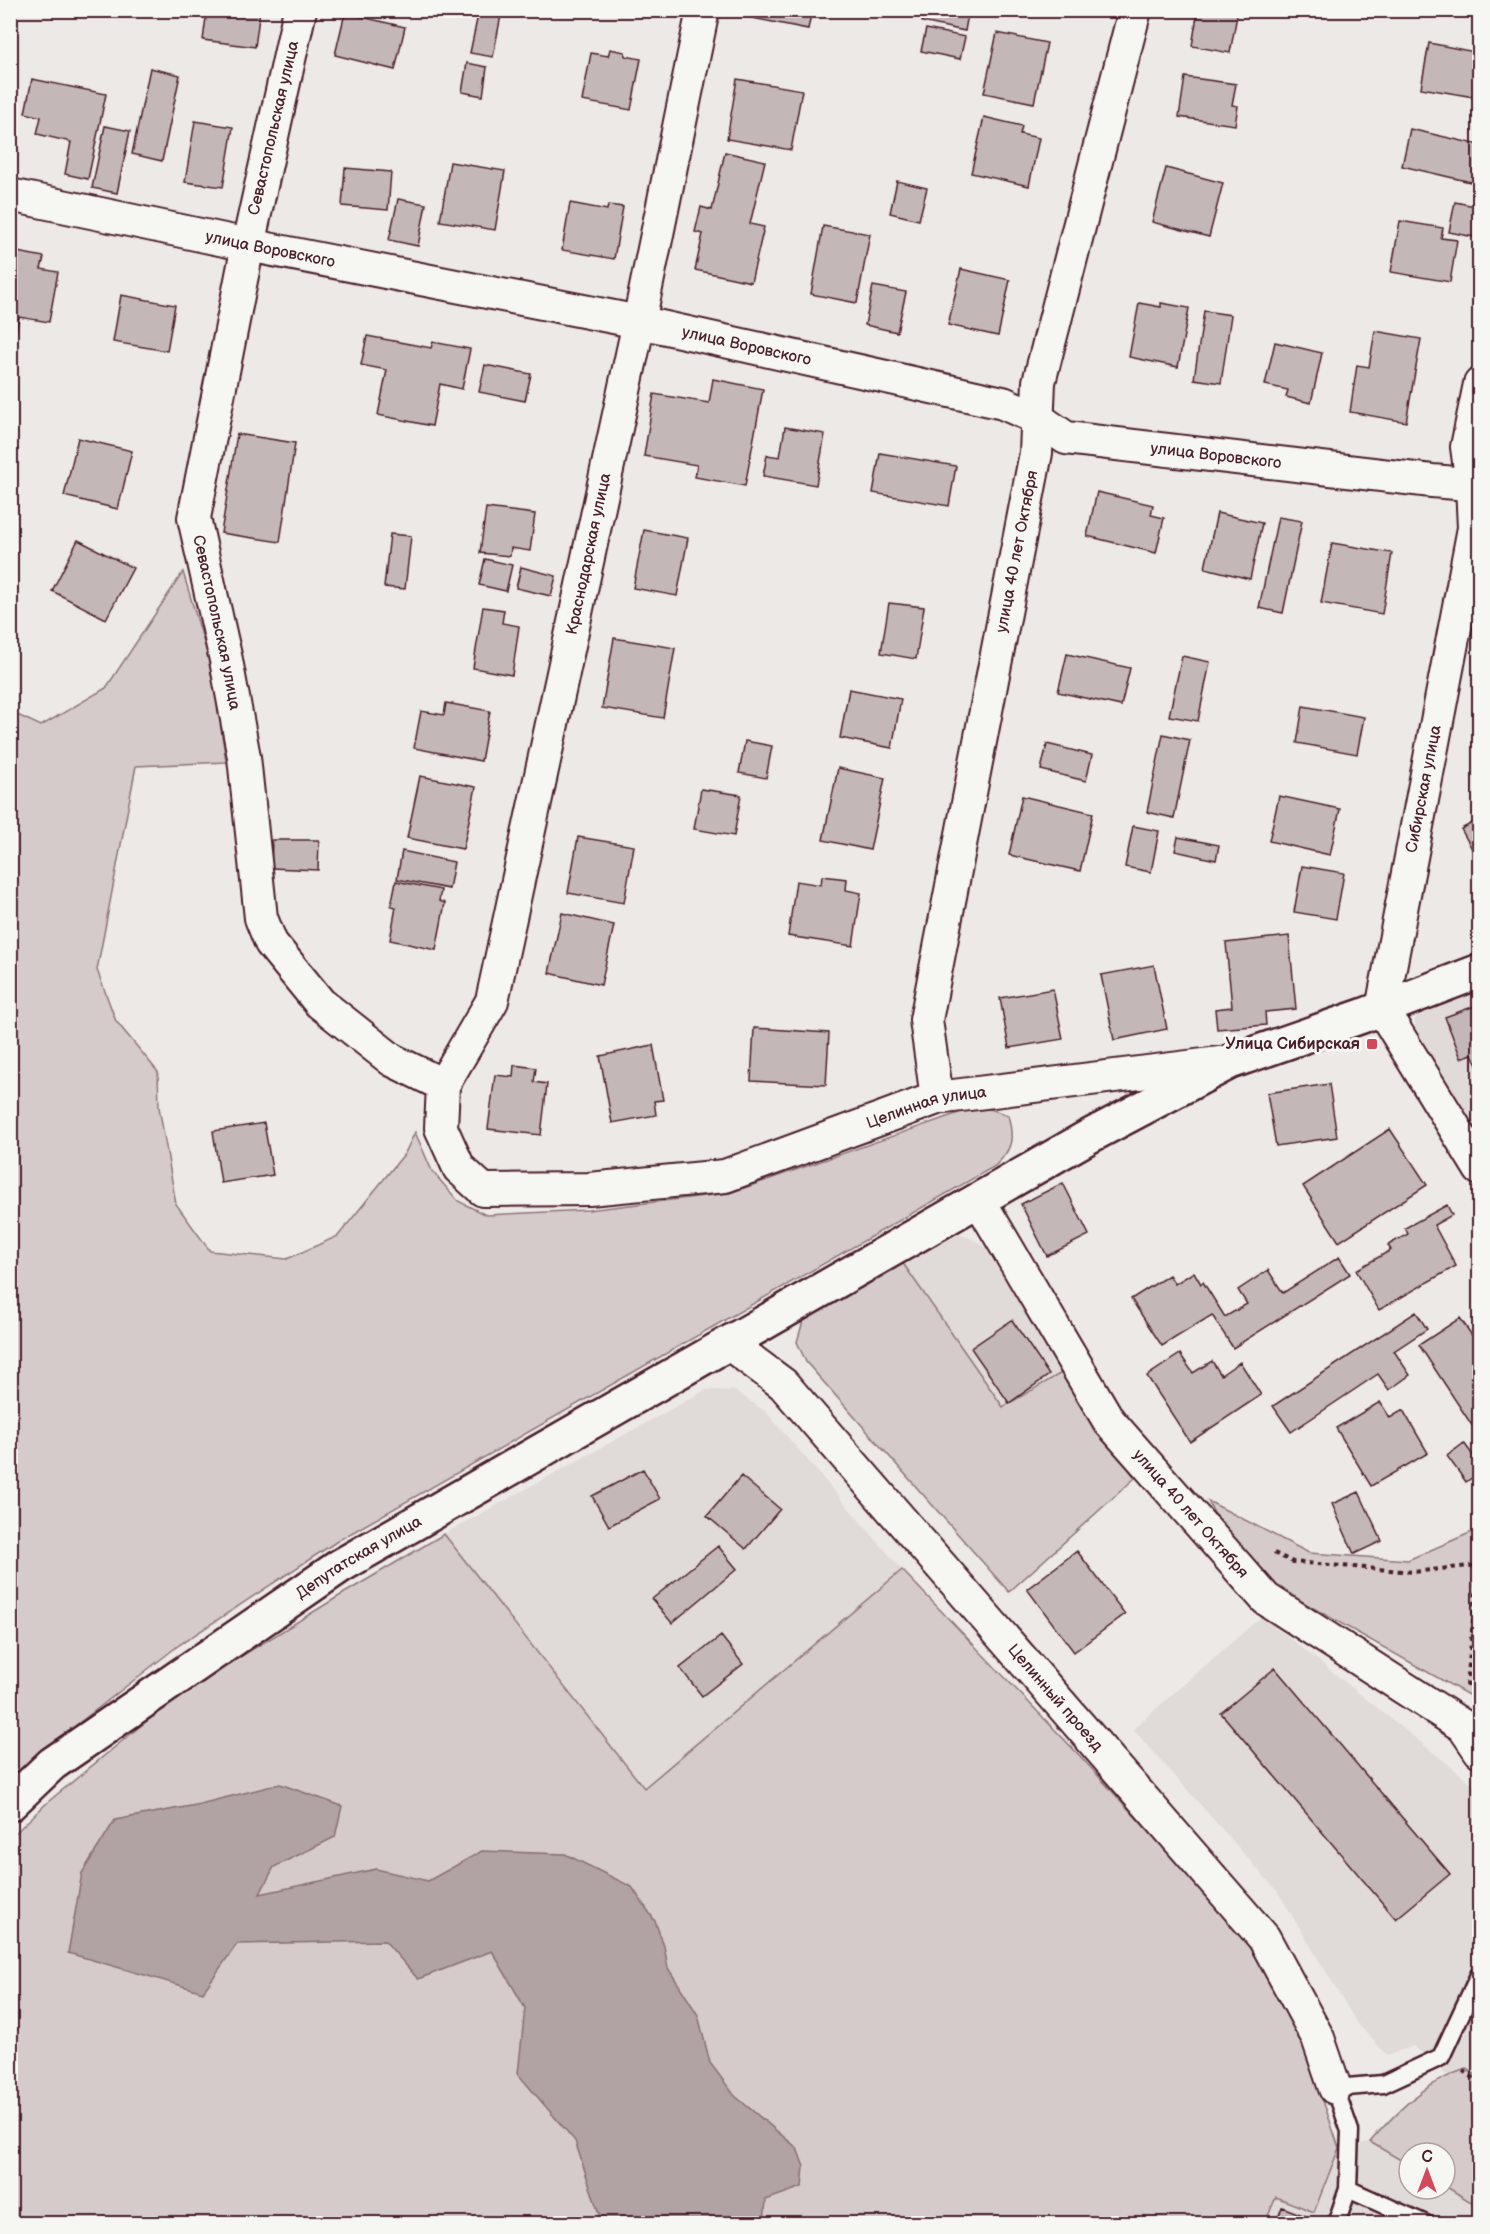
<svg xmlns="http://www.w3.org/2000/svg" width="1490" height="2234" viewBox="0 0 1490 2234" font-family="'Balsamiq Sans',sans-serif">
  <rect width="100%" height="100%" fill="#ece9e6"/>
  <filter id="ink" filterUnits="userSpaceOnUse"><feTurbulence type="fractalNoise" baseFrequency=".0167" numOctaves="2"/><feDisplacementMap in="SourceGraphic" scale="12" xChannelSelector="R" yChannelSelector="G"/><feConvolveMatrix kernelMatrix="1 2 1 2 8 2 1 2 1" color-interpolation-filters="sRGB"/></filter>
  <g filter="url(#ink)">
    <path fill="#e0dad8" d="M1479,990V1145L1414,1040L1415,1021L1419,1010Z
      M956,1234L968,1237L983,1245L1063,1372L1003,1407L902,1262Z
      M706,1390L735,1391L766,1412L902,1570L644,1788L444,1534Z
      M1262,1616L1479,1789V2077L1466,2069L1446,2075L1414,2046L1387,2055L1357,2023L1278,1892L1133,1729Z
      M1370,2142L1409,2165V2189H1445V2186L1479,2207V2223L1265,2224L1276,2196L1314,2212L1339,2148Z"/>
    <path fill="#d4cbca" stroke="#8f757a" stroke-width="1.5" d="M183,572L213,673L226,762L136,766L97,970L116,1021L158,1072L159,1107L176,1204L210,1251L287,1259L338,1236L405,1153L415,1132L432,1171L458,1201L486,1215L588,1210L730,1193L970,1109H990L1008,1115C1014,1138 1013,1149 995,1166L339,1540L179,1645L11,1776V712L41,726L106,688Z
      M902,1262L1003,1407L1063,1372L1135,1478L1009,1592L806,1362L797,1342L803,1321Z
      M1208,1501L1309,1553L1408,1560L1479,1529V1701L1283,1591L1231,1546Z
      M444,1534L644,1788L902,1570L1081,1757L1241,1933L1302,2038L1339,2148L1314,2212L1276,2197L1265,2223L11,2224V1837L49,1801L177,1696L336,1598Z
      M1466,2069L1479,2077V2207L1445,2186V2153H1409V2165L1370,2142C1398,2110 1425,2082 1466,2069Z"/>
    <path fill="#b1a2a3" stroke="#886e73" stroke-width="1.5" d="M280,1784L342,1806L335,1837L274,1867L260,1894L376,1869L428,1881L482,1851L565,1854L632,1887L655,1921L664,1946L668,1968L698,2015L710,2063L735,2096L797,2148L804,2167L802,2187L766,2200L764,2223H602L575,2141L518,2074L525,2008L492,1951L418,1979L385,1941L237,1944L203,1992L68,1953L82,1873L115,1820L196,1805Z"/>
    <path fill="#c4b7b7" stroke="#4a1f2b" stroke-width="1.5" d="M207,10H260L255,47L203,40Z
      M479,10H502L493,57L470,53Z
      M753,10H812L808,29L752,18Z
      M924,10H954L968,14L965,31L922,22Z
      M1030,10H1065L1063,17Z
      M1198,10H1238L1230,53L1192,46Z
      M345,13L405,27L395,70L335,55Z
      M926,29L965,37L960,59L921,51Z
      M997,33L1047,43L1034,103L984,93Z
      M1429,43L1480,53V98L1421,88Z
      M610,49L625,52V56L641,59L631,110L582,101L591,53L608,56Z
      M467,63L487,67L483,96L462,92Z
      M150,68L180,75L162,161L132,154Z
      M1185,77L1236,84L1232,105L1238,106L1235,125L1179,117Z
      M32,79L106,94L88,179L65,174L71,142L37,134L41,117L25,113Z
      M737,79L802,90L791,150L727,139Z
      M10,105L19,108L10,143Z
      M984,117L1022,126L1020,134L1039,138L1029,186L971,173Z
      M195,121L233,127L223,187L185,182Z
      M105,126L130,131L117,193L92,188Z
      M1410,129L1480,145V164L1475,183L1402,166Z
      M725,152L765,161L750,224L764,227L751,282L695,270L703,234L695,232L701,207L712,210Z
      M450,162L505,171L495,230L440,221Z
      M345,168L391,172L388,210L342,206Z
      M1166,168L1223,183L1209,237L1152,222Z
      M897,181L927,188L919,220L890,213Z
      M398,199L426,204L418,246L389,240Z
      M1455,202L1480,207L1479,238L1449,232Z
      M570,203L607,210L608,205L623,207L614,259L562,250Z
      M1400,221L1443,228L1441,238L1457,240L1450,282L1391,272Z
      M823,226L870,234L857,303L811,294Z
      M12,251L44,257L41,269L58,272L49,322L19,317L12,356L10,261Z
      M961,269L1010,280L998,336L948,325Z
      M873,286L906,292L897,332L865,325Z
      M121,295L175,305L167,351L113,342Z
      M1139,303L1161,307V303L1189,308L1178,367L1129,357Z
      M1204,311L1231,315L1221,383L1194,379Z
      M1375,331L1421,339L1406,422L1350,412L1357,365L1369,367Z
      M367,336L431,348L433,342L470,349L462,389L440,384L432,426L378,415L387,370L361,365Z
      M1275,342L1322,353L1311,403L1286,397L1288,390L1265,385Z
      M485,365L531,374L525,401L479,392Z
      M713,379L763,389L745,486L695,477L697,465L644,456L654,394L709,403Z
      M785,427L825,434L816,485L763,476L767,455L780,457Z
      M237,434L295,443L280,542L221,533Z
      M78,438L132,451L118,509L64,496Z
      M880,453L956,466L949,506L873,493Z
      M1097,492L1153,505L1151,515L1164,518L1156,553L1087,536Z
      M486,508L535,514L530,551L511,548L510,556L480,553Z
      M1217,513L1262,523L1250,579L1205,568Z
      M1278,517L1302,521L1283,613L1259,608Z
      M644,530L688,538L677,596L633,588Z
      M390,534L411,536L405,589L384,587Z
      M78,540L133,568L106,619L52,591Z
      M1332,543L1392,553L1382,614L1321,603Z
      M485,559L512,565L506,591L479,585Z
      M521,567L556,576L551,596L516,588Z
      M889,603L924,607L916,659L881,653Z
      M483,607L504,610L502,623L519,626L512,675L473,668Z
      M614,638L675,648L663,718L602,708Z
      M1067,654L1130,668L1121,706L1058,692Z
      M1182,656L1210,662L1198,721L1169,716Z
      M849,689L901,699L892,748L840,738Z
      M446,703L490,711L481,761L414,748L421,711L444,715Z
      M1303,706L1364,717L1357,754L1297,743Z
      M1163,734L1190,740L1174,818L1147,812Z
      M745,741L772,746L766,778L739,773Z
      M1047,744L1092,755L1086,781L1041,770Z
      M838,768L885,778L870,850L823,840Z
      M420,776L476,787L463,849L407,838Z
      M701,789L741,795L734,836L694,829Z
      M1022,796L1093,813L1080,871L1009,855Z
      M1279,796L1340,809L1330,855L1269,841Z
      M1480,819V863L1461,829Z
      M1133,826L1159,831L1151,872L1125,867Z
      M578,837L634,846L624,903L568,893Z
      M1178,837L1219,845L1216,860L1175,851Z
      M272,840H319L318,870L271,868Z
      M402,851L454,862L449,889L397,879Z
      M1302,866L1344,873L1336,919L1294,912Z
      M822,876L847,879L846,890L861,893L853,946L788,936L796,881L821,885Z
      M396,881L441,890L439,901L445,903L436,950L390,940L396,907L391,906Z
      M562,913L614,925L601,985L549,973Z
      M1289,936L1296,1009L1265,1012L1266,1025L1217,1029L1215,1009L1232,1007L1226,943Z
      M1154,965L1167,1029L1114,1040L1101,975Z
      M1053,989L1063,1039L1009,1048L1000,998Z
      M1480,1004V1072L1472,1054L1461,1058L1445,1017Z
      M754,1028L829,1033L826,1085L751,1081Z
      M653,1045L663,1100L654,1101L656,1115L612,1123L600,1056Z
      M514,1065L536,1068L534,1082L547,1084L541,1135L488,1129L495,1075L513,1077Z
      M1329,1084L1337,1137L1276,1146L1267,1093Z
      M264,1123L273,1175L221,1183L213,1131Z
      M1390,1129L1427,1185L1339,1242L1303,1186Z
      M1063,1183L1089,1235L1047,1256L1021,1204Z
      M1447,1205L1452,1215L1434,1225L1456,1266L1379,1310L1356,1270L1391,1250L1388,1245L1408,1234L1405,1228Z
      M1339,1257L1350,1274L1233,1348L1212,1315L1162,1346L1131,1299L1169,1275L1175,1284L1194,1272L1201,1284L1203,1282L1225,1317L1247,1304L1238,1290L1268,1270L1283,1293Z
      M1416,1312L1427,1329L1394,1351L1410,1375L1389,1390L1378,1374L1291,1432L1273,1406Z
      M1460,1318L1480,1347L1479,1436L1419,1345Z
      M1012,1320L1049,1375L1009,1403L971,1348Z
      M1180,1354L1193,1373L1212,1361L1221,1375L1240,1362L1261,1395L1190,1442L1147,1376Z
      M1380,1402L1390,1418L1403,1410L1428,1453L1371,1486L1336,1428Z
      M1464,1443L1480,1465V1472L1466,1482L1447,1456Z
      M643,1469L660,1499L609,1526L592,1496Z
      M741,1476L780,1509L746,1549L707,1516Z
      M1359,1492L1382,1541L1354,1554L1332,1504Z
      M718,1546L737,1569L672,1623L652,1599Z
      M1077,1551L1125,1614L1074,1652L1027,1589Z
      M721,1636L743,1664L702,1696L680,1668Z
      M1275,1668L1450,1874L1396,1919L1221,1713Z
      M1282,2207L1308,2217L1306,2224H1276Z"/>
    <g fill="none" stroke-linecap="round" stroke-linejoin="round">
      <defs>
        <path id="lane" d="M1348,2189L1426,2224
          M1336,2224L1348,2189L1350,2131L1335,2088L1383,2084L1441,2057L1480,1973"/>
        <g id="street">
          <path id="s1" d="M300,10L248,245L194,518L226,660L244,757L261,918L271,943L320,1003L392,1060L443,1085"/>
          <path id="s2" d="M703,10L639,322L492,1001L443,1085L441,1128L459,1168L483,1190L589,1189L725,1176L937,1098L1228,1062"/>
          <path id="s3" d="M10,195L248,245L639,322L1003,403L1037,418L1066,438L1432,481L1480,485"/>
          <path d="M1480,384L1467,447L1472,485L1474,528L1382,1009L1480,1169"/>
          <path id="s4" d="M937,1098L926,1020L1036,453L1039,382L1135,10"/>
          <path id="s5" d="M979,1200L1109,1421L1266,1599L1463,1726L1480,1751"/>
          <path id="s6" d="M728,1343L783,1384L1264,1938L1318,2038L1335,2088"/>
        </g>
        <g id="secondary">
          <path id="s7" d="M10,1804L52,1764L340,1566L1088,1137L1230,1062L1365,1015L1480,971"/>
        </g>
      </defs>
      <use href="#lane" stroke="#4a1f2b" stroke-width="21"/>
      <use href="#street" stroke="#4a1f2b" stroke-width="36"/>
      <use href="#secondary" stroke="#4a1f2b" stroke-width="38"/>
      <path stroke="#4a1f2b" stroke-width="4" stroke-dasharray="4.5 4.5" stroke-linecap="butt" d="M1274,1553L1293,1562L1413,1572L1478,1565
        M1467,1686L1478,1565
        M1463,2071L1480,2082"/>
      <use href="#lane" stroke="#f6f6f2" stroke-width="16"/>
      <use href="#street" stroke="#f6f6f2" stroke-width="32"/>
      <use href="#secondary" stroke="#f6f6f2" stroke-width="33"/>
    </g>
  </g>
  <rect fill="#d1495b" stroke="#f6f6f2" stroke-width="2" x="1366" y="1038" width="12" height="12" rx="3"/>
  <g text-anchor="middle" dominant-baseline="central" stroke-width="6" stroke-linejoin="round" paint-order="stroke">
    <g font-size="16" fill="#4a1f2b" stroke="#f6f6f2">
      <text transform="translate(274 128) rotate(-77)">Севастопольская улица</text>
      <text stroke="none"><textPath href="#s3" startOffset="266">улица Воровского</textPath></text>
      <text stroke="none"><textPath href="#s3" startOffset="752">улица Воровского</textPath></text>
      <text stroke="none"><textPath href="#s3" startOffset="1238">улица Воровского</textPath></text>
      <text stroke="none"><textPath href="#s4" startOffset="556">улица 40 лет Октября</textPath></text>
      <text transform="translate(589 554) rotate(-78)">Краснодарская улица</text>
      <text stroke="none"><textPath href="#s1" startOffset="626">Севастопольская улица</textPath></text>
      <text transform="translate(1424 789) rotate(-79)">Сибирская улица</text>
      <text stroke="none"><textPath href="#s2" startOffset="1686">Целинная улица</textPath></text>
      <text stroke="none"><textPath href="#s5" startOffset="380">улица 40 лет Октября</textPath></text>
      <text stroke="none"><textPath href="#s7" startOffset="428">Депутатская улица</textPath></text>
      <text stroke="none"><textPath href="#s6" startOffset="484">Целинный проезд</textPath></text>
    </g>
    <g font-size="16" font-weight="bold" fill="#4a1f2b" stroke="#f6f6f2" text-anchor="end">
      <text x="1360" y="1044">Улица Сибирская</text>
    </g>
  </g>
  <rect width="1490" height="2234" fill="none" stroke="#f6f6f2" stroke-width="36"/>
  <rect x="18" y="18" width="1454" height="2198" fill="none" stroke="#4a1f2b" stroke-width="2" filter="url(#ink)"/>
  <g transform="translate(1427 2171)"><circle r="28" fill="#f6f6f2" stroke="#b1a0a2" stroke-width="1.5"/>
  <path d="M0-4.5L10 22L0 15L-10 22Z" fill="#d1495b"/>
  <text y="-9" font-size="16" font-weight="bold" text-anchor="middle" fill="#4a1f2b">С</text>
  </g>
</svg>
